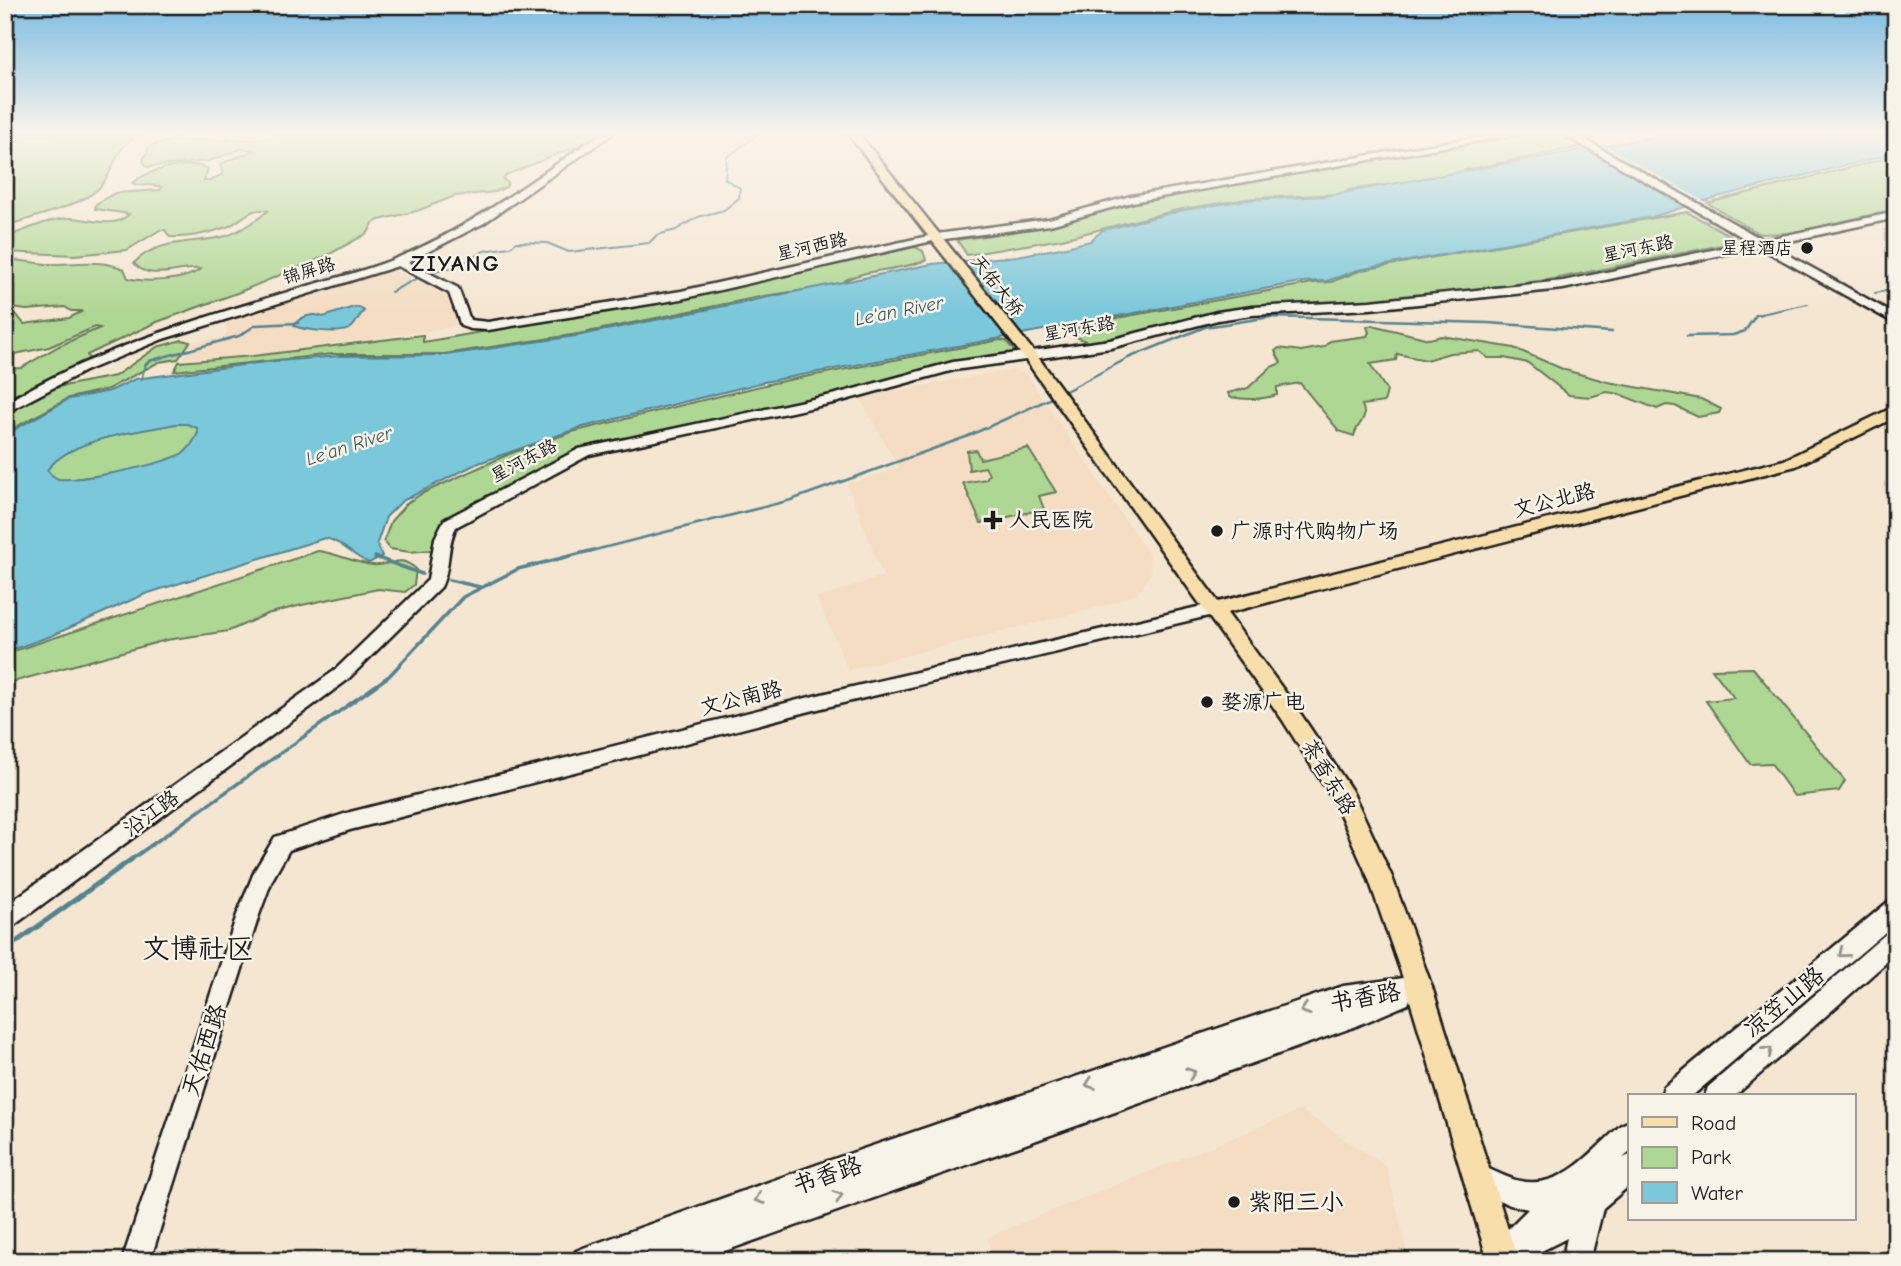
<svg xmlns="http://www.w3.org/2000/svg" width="1901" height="1266" viewBox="0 0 1901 1266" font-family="'Comic Neue','LXGW WenKai TC',sans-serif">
  <rect width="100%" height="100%" fill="#f5e6d2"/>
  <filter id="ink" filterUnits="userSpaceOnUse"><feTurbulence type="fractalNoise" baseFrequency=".0143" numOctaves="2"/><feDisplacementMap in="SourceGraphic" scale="14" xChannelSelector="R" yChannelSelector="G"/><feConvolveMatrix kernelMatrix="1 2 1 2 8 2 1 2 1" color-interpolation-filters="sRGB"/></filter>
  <g filter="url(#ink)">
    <path fill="#f4ddc3" d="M392,270L437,288L447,297L454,310V327L260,354L182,359L195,341L224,338L228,328L223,322Z
      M1012,370L1026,374L1150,556L1151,574L1137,594L1104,606L848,670L817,598L883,576L847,484L899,468L859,397Z
      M1301,1110L1387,1167L1409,1261H995L987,1237Z"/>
    <path fill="#afd794" stroke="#667a58" stroke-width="2" d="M5,134H140C110,151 119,167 98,189C81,206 29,218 5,226Z
      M287,134H597L580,145L506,175L503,179L508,183L506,187L495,192L455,196L417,211L379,220L373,223L368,233L326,256L237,293L157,322L87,355L90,361L5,399V369L21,368L59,346L100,328L95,327L49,347L5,356V312L16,314L24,324L69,318L83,311H71L65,307L26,310L5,307V259C19,260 32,263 45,264C72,265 98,258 124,269L128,278C147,283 185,281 201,269C181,266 149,283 134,263C157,238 196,244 226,236C239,232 258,219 268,211C250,206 242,221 227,227C210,233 189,238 170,237L165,230H160L127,250L74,255L5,252V237C25,231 50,218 70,218C90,218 114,230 129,214L95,209L96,204L115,193L160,190L162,187C152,183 139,188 132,183C150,169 182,162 205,167L208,169L204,181H210L223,174L220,164L255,150L241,149L209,161L147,167L143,160L150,146L173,140H255Z
      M1531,134H1558L1580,147L1465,170L1462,175L1348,190L1345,194L1254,198L1177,210L1062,239L967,255L957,240L1041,228L1147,200Z
      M1896,156V209L1792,233L1760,234L1707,203Z
      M1687,212L1735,238L1726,244L1554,279L1382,301L1264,307L1095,345L1076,337L1070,330L1111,319L1313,283L1331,282L1362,270Z
      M915,247L923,251L926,260C904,271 853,269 839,285L764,296L578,334L444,354H333L174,371L179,362L253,356L423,335V342L692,296Z
      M1372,325L1429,339L1442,336L1514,348L1565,370L1608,382L1701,399L1721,409L1719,413L1698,417L1675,406L1666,405L1657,409L1619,394L1607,392L1590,397L1569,395L1528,363L1504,358H1488L1479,351L1450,353L1426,360L1397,354L1396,360L1370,364L1387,391L1384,402L1362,405C1369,421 1357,422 1354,436L1339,431L1300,383L1277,387V395C1260,400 1247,400 1230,397L1228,393L1248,388L1271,367L1281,363L1275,351L1279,348L1301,351L1324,347L1330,341L1367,336L1369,332L1367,327Z
      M182,340L190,342L178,359L159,362L108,389L69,398L5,433V416L43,390L115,376L157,347Z
      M1000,340L1006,341L1018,355L584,450L458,517L431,550L410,552L390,549L384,541L391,521L407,503L423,493L509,454L572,432L773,383Z
      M347,358L161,466L34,485L5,440Z
      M1028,448L1056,492L1039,496L1044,509L981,523L963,483L986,479L989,474L985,467L969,470L967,451L976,450L980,459Z
      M318,551C337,553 354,563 373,565C391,567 398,553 416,569L414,585L405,592L378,589L302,605L267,614L229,631L166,640L5,684V654Z
      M1753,668L1845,781L1839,791L1794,796L1771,763L1750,764L1706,701L1734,698L1712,669Z"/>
    <path fill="#7cc8db" stroke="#56838f" stroke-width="2" fill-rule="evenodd" d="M1670,134H1896V153L1717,197L1652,217L1358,270L1327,281L1301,282L764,382L579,428L476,464L402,501L386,517L377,543L382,556L369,563C352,556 343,542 325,538L145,594L51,636L5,652V435L69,399L110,391L135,379L266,362L340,356L446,355L576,336L932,264L1017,256L1066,247L1090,241L1103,230L1184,210L1246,200L1325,196ZM176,424H187L197,428L198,433C195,439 191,446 186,451C169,464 82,481 59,479C53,478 51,474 47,470C72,437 138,432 176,424Z
      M354,307H359L364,311C359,315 356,324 351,328C341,335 305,330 294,326C298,317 314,312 323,317Z"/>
    <path fill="#f5e6d2" d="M1600,143L1707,203L1689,209L1581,147Z"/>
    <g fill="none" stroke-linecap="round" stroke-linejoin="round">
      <path stroke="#56838f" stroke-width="2" d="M391,292L427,273L456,267L484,251L510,247L517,242L547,243L569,252L649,243L657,235L676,230L698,217L724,210L739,198L740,188L725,179L727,157L758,134
        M1875,293L1896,289
        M1756,315L1808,304"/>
      <path stroke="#56838f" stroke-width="2.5" d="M1687,336L1733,335L1745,331L1756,315L1762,314
        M141,380L145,365L149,361L239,336L256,325L298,323
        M1062,393L1128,358L1205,327L1271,317L1488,323L1612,332
        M587,552L791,500L966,437L1056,396"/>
      <path stroke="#56838f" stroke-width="3.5" d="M375,557L422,574
        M449,580L480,587
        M129,861L389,676L463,597L518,569L594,550"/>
      <path stroke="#56838f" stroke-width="5" d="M5,950L132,859"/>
      <defs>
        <path id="secondary" d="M600,134H612L484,223L408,262L458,288L470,320L488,322L681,291L937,234L1049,219L1131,196L1494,134H1517L1132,202L1050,225L937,240L681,299L488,330L470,329L461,326L449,293L398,266L163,339L85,371L5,413V403C95,350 192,321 291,291C326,280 363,272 397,258C471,228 534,179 600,134Z
          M1563,134H1575L1763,240L1896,212V218L1771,245L1896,315V324L1759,247L1563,289L1370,309L1252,315L1218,320L1111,348L954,370L838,402L589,455L456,527C446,546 451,568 441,587L346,681L13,926L5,929V906L334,671L428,580L435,538L444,520L579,449L836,394L953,362L1110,340L1217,312L1252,307L1370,301L1563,281L1751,242Z
          M1215,603L1221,605L1224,609L1221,613L822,708L350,830L289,850L272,880L259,915L150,1261H122L237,915L255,870L275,837L350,812L822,694Z
          M1896,899V923L1692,1096H1661L1664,1087L1888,902Z
          M1896,929V954L1735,1096H1705L1708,1087L1888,932Z
          M1419,976L1427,979L1431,987L1427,995L1410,999L1408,1004L1354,1027L697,1261H644L648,1252L625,1261H572L576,1251L586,1247L819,1164L1343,986Z
          M1630,1121V1152L1623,1158L1630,1155V1185L1603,1208L1590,1261H1562L1567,1238L1522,1261H1491L1488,1255L1492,1245L1528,1209L1510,1205L1470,1187L1466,1178L1470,1169L1479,1165C1493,1170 1506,1178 1520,1181C1563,1190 1592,1151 1621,1125Z"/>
        <path id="primary" d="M848,134H859L1035,353L1218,602L1784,460L1896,406V417L1796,466L1227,613L1296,707L1352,791L1392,877L1432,987L1518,1261H1488L1406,987L1368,877L1335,803L1282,719L1025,359Z"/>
      </defs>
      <use href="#secondary" stroke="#1c1c1c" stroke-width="5"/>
      <use href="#primary" stroke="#1c1c1c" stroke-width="5"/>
      <use href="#secondary" fill="#f7f3e8" fill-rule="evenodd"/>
      <use href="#primary" fill="#f8deab" fill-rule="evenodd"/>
    </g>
    <defs><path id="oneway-chevron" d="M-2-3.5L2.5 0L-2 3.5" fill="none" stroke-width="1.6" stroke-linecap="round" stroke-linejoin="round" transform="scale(1.75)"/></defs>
    <g stroke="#94928c">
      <use href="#oneway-chevron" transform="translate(1843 953) rotate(140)"/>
      <use href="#oneway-chevron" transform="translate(1305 1010) rotate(162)"/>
      <use href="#oneway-chevron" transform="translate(1768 1051) rotate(-41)"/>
      <use href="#oneway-chevron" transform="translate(1191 1073) rotate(-20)"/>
      <use href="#oneway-chevron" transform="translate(1090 1084) rotate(160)"/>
      <use href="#oneway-chevron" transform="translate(838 1196) rotate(-20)"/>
      <use href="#oneway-chevron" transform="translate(759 1199) rotate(160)"/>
    </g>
  </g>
  <linearGradient id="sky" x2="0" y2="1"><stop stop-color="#7dbce3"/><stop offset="0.43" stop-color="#faf4eb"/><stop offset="1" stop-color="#faf4eb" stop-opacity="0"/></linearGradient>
  <rect width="1901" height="311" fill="url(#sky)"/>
  <g fill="#1c1c1c" stroke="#f7f3e8" stroke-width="2.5">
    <circle cx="1807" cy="248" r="7"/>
    <path d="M989.5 509.5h7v7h7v7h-7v7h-7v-7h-7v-7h7z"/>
    <circle cx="1217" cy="531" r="7"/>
    <circle cx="1207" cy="702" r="7"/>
    <circle cx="1234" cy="1202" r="7"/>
  </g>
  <g text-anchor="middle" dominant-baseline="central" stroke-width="5" stroke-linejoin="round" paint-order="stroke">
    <g font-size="18" fill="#1c1c1c" stroke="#f7f3e8">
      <text transform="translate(812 247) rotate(-13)">星河西路</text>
      <text transform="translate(1638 249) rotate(-12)">星河东路</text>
      <text transform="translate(309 271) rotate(-17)">锦屏路</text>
      <text transform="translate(997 286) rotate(52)">天佑大桥</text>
      <text transform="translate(1079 329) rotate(-10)">星河东路</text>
      <text transform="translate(524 461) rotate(-28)">星河东路</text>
    </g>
    <g font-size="18" fill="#1c1c1c" stroke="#f7f3e8" text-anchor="end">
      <text x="1793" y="248">星程酒店</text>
    </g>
    <g font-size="19" font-style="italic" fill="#3e585f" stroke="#f7f3e8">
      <text transform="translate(899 311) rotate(-11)">Le'an River</text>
      <text transform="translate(349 446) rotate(-18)">Le'an River</text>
    </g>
    <g font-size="21" fill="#1c1c1c" stroke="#f7f3e8">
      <text transform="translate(1554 500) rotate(-14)">文公北路</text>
      <text transform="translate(741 698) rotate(-14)">文公南路</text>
      <text transform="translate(1329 777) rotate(59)">茶香东路</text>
      <text transform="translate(151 813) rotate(-36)">沿江路</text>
    </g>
    <g font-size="21" fill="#1c1c1c" stroke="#f7f3e8" text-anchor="start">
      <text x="1009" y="520">人民医院</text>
      <text x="1231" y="531">广源时代购物广场</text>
      <text x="1221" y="702">婺源广电</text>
    </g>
    <g font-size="23" font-weight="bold" letter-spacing="2" fill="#1c1c1c" stroke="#f7f3e8">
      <text x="456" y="263">ZIYANG</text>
    </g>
    <g font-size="24" fill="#1c1c1c" stroke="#f7f3e8">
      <text transform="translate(1365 997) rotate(-10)">书香路</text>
      <text transform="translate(1784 1002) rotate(-40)">凉笠山路</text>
      <text transform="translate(204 1050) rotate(-72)">天佑西路</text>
      <text transform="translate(827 1175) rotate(-19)">书香路</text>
    </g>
    <g font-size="24" fill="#1c1c1c" stroke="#f7f3e8" text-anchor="start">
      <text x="1248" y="1202">紫阳三小</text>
    </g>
    <g font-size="28" fill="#1c1c1c" stroke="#f7f3e8">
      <text x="198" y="949">文博社区</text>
    </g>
  </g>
  <rect width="1901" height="1266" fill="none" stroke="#f7f3e8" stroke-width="28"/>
  <rect x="14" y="14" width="1873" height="1238" fill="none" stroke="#1c1c1c" stroke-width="2.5" filter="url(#ink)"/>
  <rect x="1628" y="1094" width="228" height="126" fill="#f7f3e8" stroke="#9f9d96" stroke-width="2"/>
  <rect x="1642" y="1117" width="35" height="10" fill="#f8deab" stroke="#9f9d96" stroke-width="2"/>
  <text x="1691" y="1130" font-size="21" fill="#1c1c1c">Road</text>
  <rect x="1642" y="1147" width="35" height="21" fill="#afd794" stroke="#9f9d96" stroke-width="2"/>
  <text x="1691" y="1164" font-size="21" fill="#1c1c1c">Park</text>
  <rect x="1642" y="1182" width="35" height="21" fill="#7cc8db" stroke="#9f9d96" stroke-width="2"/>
  <text x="1691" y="1200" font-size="21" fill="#1c1c1c">Water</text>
</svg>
